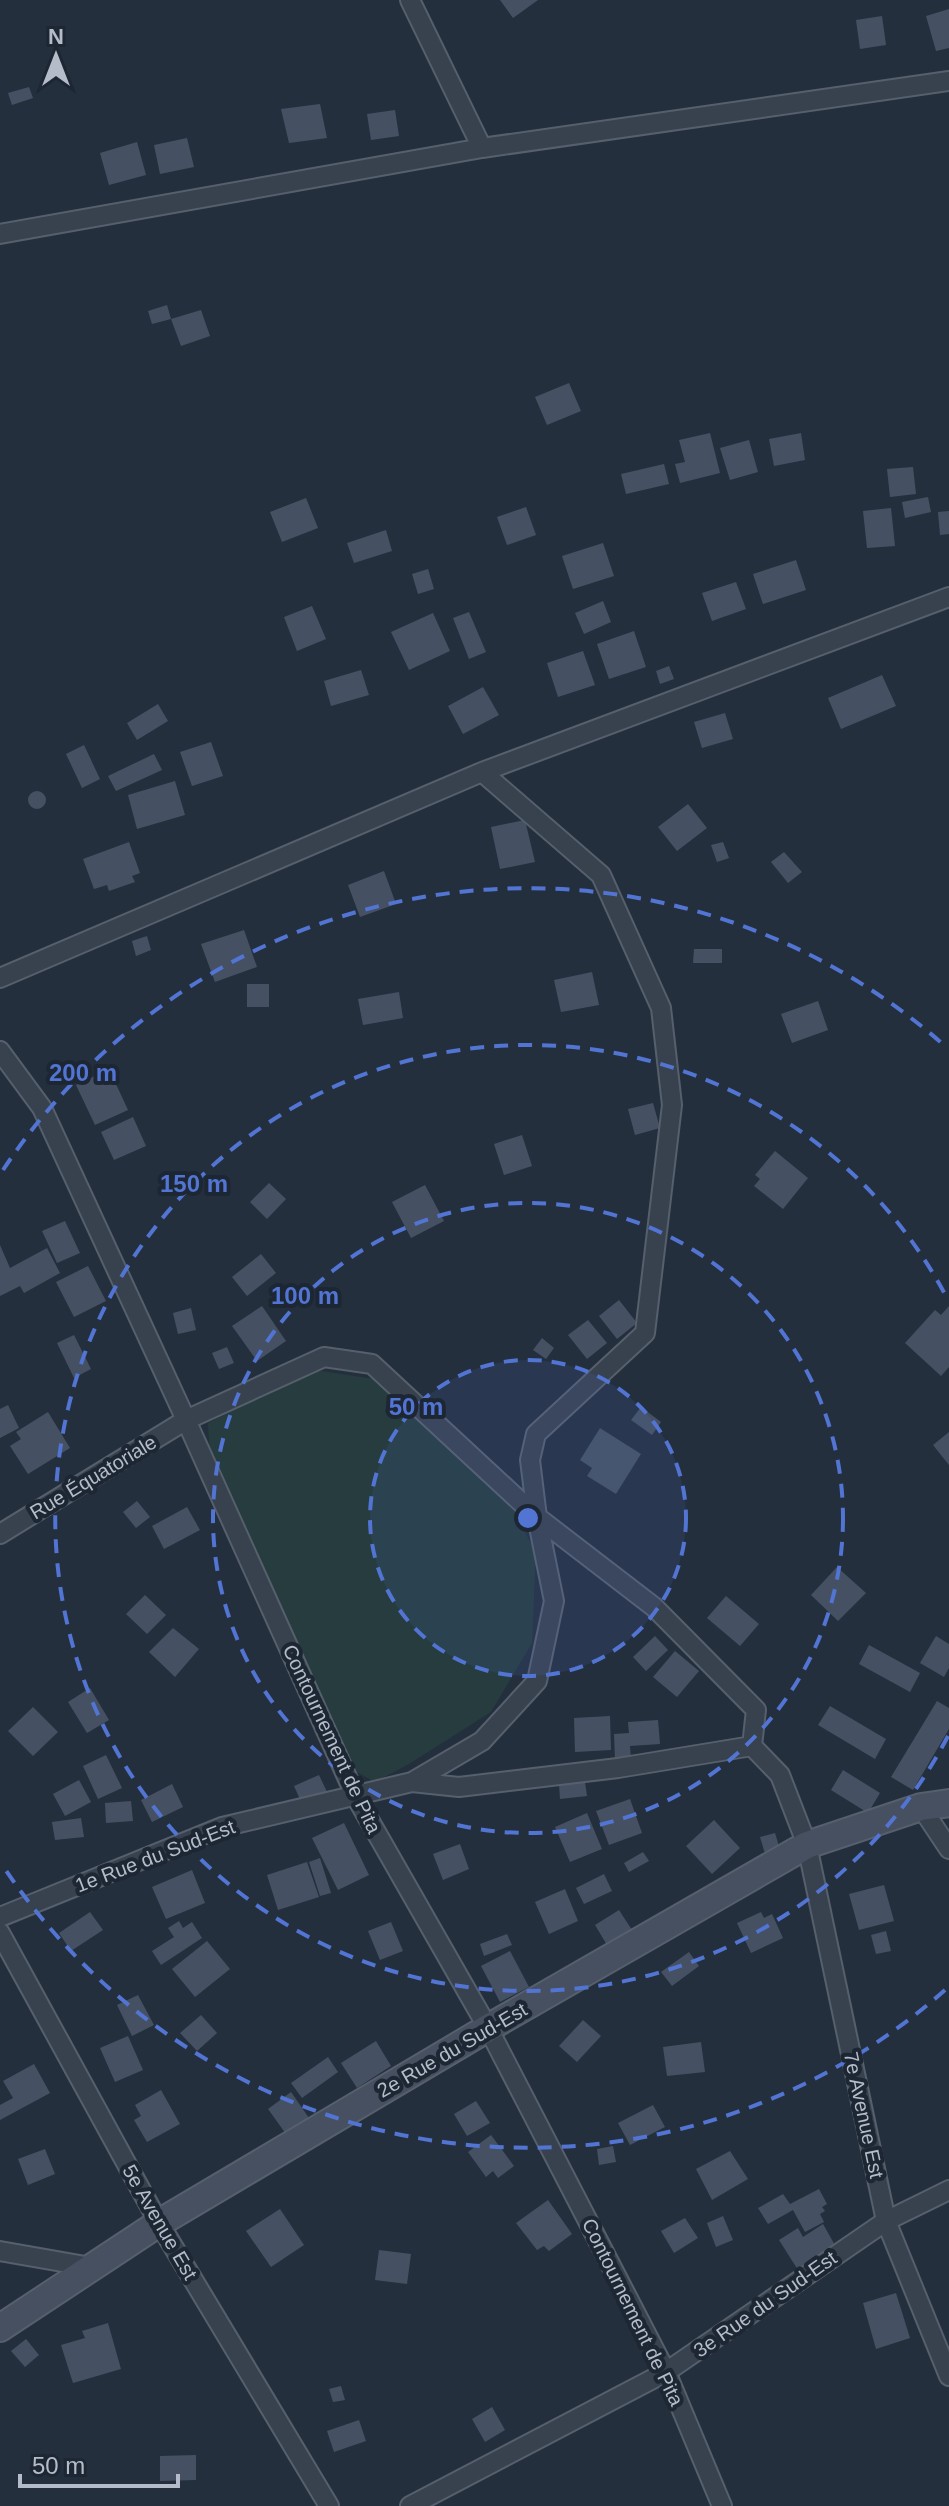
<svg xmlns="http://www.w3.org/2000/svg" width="949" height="2506" viewBox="0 0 949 2506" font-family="Arial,sans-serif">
  <rect width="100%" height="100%" fill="#242f3e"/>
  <path fill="#263c3f" d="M315,1370L381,1380L510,1501L536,1554L532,1643L491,1712L409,1764L375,1782L355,1771L210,1454L208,1423Z"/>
  <path fill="#455162" d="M500,0H538L513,18Z
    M949,9V48L936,51L926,16Z
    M882,16L886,45L860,49L856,20Z
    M29,87L33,98L12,105L8,93Z
    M320,104L327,138L289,143L281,109Z
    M395,110L399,136L371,140L367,114Z
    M187,138L194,167L160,174L154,145Z
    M137,142L146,175L109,185L100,153Z
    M167,305L171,319L152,324L148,311Z
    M201,310L210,336L181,346L171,319Z
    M569,383L581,411L547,425L535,397Z
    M710,433L720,473L680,483L675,464L685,462L679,440Z
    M801,433L805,460L774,466L769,439Z
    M749,440L758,472L730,480L720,448Z
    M664,464L669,484L626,494L621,474Z
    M913,467L916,494L890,497L887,469Z
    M928,497L931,512L905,518L902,502Z
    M306,498L318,528L282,542L270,512Z
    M526,507L536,535L507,545L497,517Z
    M891,508L895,546L867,548L863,511Z
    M949,511V534L940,535L938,512Z
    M386,530L392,551L354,563L347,543Z
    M603,543L614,576L573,589L562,556Z
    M796,560L806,590L763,604L753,574Z
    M428,569L434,589L418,594L412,574Z
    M736,582L746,609L712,621L702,593Z
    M603,601L611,622L584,634L575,613Z
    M312,606L326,639L297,651L284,617Z
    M469,612L486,652L469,659L453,618Z
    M433,613L450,651L409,670L391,632Z
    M634,631L646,667L609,679L597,644Z
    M583,651L595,685L558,697L547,663Z
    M669,666L674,679L660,684L656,671Z
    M361,670L369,695L331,706L324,681Z
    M882,675L896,706L841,729L828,698Z
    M483,687L499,715L463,734L448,706Z
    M158,704L168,721L137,740L127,723Z
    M725,713L733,739L702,748L694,722Z
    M211,742L223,776L192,786L180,752Z
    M84,745L100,779L82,788L66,754Z
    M154,754L162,770L116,791L108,776Z
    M175,781L185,815L137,829L128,795Z
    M28 800a9 9 0 1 1 18 0a9 9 0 1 1-18 0Z
    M688,804L707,828L677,851L658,827Z
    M525,820L535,862L500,869L491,827Z
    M129,842L140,873L132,876L135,882L109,891L107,885L94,889L83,859Z
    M723,842L729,858L717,862L711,845Z
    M784,852L802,872L788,883L771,862Z
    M384,871L396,904L360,917L348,885Z
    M244,930L257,967L215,982L201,944Z
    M147,936L151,950L136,956L132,941Z
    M694,949H722V963H693Z
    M592,972L599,1005L561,1012L554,980Z
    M247,984H269V1007H247Z
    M399,992L403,1018L363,1025L358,999Z
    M818,1001L828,1030L792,1043L781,1014Z
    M109,1069L128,1110L95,1125L76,1085Z
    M653,1103L660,1128L635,1135L628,1109Z
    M133,1117L146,1146L114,1160L101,1132Z
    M522,1135L532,1166L504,1175L494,1144Z
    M775,1151L808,1178L783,1209L754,1186L760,1179L755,1175Z
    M269,1183L286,1199L267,1219L250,1202Z
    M425,1185L444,1221L411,1238L392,1202Z
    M65,1221L80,1253L57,1263L42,1231Z
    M0,1245L10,1268L47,1248L60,1273L24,1293L20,1286L0,1296Z
    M261,1254L276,1273L247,1296L232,1277Z
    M88,1266L106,1301L74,1317L56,1282Z
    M619,1300L637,1323L617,1339L599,1316Z
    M262,1306L286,1341L257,1361L232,1326Z
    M949,1306V1367L941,1376L905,1343L935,1310L941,1315Z
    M191,1308L196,1330L178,1334L173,1313Z
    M588,1320L607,1343L587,1359L568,1335Z
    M74,1335L91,1369L74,1378L57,1343Z
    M542,1338L554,1348L546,1359L533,1350Z
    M227,1347L234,1363L219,1369L212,1353Z
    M8,1405L19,1428L0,1438V1409Z
    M641,1407L661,1422L652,1435L631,1420Z
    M48,1412L70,1448L28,1474L10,1446L21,1439L16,1432Z
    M600,1428L641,1454L616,1494L587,1476L592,1468L580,1460Z
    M949,1432V1465L933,1445Z
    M137,1501L150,1517L136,1528L123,1512Z
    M187,1507L200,1530L164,1549L152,1526Z
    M837,1567L866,1593L838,1621L811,1595Z
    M145,1595L166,1615L147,1634L126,1614Z
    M726,1596L759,1624L740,1646L707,1618Z
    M173,1628L199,1649L175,1677L149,1652Z
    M655,1636L668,1650L646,1671L633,1657Z
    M936,1636L949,1644V1668L944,1677L920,1663Z
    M869,1645L920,1673L910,1692L859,1664Z
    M675,1651L699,1671L677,1697L653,1677Z
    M90,1688L109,1720L87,1733L68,1702Z
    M937,1701L949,1708V1729L913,1790L891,1777Z
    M830,1706L886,1739L875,1759L818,1725Z
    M33,1707L58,1732L33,1756L8,1731Z
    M610,1716L611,1750L575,1752L574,1718Z
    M658,1720L660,1744L630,1746L631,1759L615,1760L614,1734L629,1733L628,1722Z
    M106,1755L122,1788L98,1799L83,1766Z
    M843,1770L880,1793L868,1813L831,1790Z
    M319,1775L328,1794L303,1806L294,1786Z
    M79,1780L91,1802L65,1816L53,1794Z
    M585,1782L587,1796L560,1799L559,1784Z
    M172,1784L183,1807L152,1822L141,1800Z
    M630,1799L642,1833L609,1845L596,1811Z
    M131,1801L133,1821L106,1823L105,1803Z
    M587,1813L602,1849L570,1862L555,1827Z
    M81,1818L84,1837L55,1840L52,1822Z
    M714,1820L740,1848L712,1874L686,1846Z
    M344,1823L369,1875L338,1890L312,1838Z
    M775,1833L781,1853L766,1857L760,1837Z
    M460,1844L469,1869L443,1880L433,1854Z
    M643,1852L649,1861L629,1872L624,1863Z
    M320,1858L331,1893L320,1896L309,1862Z
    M307,1862L319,1897L278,1910L267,1875Z
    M192,1870L205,1903L166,1919L152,1887Z
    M604,1874L612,1891L584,1904L576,1888Z
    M884,1885L894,1921L859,1930L849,1894Z
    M565,1889L578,1921L549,1934L535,1902Z
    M619,1910L632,1930L607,1945L595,1925Z
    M90,1912L103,1930L71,1951L59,1933Z
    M761,1912L764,1918L772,1914L783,1938L751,1953L737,1923Z
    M179,1921L183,1928L192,1922L202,1938L161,1965L152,1951L174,1937L168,1928Z
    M391,1922L403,1951L380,1960L368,1931Z
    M886,1931L891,1951L876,1954L871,1935Z
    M507,1934L512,1945L484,1956L480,1944Z
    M207,1941L230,1969L195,1997L172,1969Z
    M510,1951L529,1987L500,2002L481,1966Z
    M689,1952L699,1966L672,1986L661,1972Z
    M138,1995L154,2025L132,2036L117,2005Z
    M201,2015L217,2033L197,2051L180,2033Z
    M583,2020L601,2036L577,2062L559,2046Z
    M128,2036L143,2070L115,2082L100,2048Z
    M376,2041L391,2066L357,2088L341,2063Z
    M701,2042L705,2072L667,2076L663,2047Z
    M328,2057L338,2072L302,2098L291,2083Z
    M34,2064L50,2093L0,2120V2105L13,2098L3,2081Z
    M161,2090L180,2124L147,2142L134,2120L141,2116L135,2105Z
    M291,2092L309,2118L286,2134L268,2109Z
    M476,2101L490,2123L467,2136L454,2114Z
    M653,2105L665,2127L630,2145L618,2123Z
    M491,2135L514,2166L498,2178L493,2171L486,2177L468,2152Z
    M613,2146L616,2162L599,2165L597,2149Z
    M45,2149L55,2174L28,2185L18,2159Z
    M730,2151L748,2179L712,2200L696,2169Z
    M819,2189L827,2204L822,2207L825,2211L820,2214L824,2222L805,2232L793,2210L768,2224L758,2208L783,2194L790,2204Z
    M548,2200L572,2234L549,2251L544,2246L537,2250L516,2223Z
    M280,2209L304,2245L271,2267L246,2231Z
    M723,2216L733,2240L716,2247L707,2223Z
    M685,2218L698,2238L674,2253L661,2231Z
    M823,2224L836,2247L798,2270L779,2240L798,2228L803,2237Z
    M379,2250L411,2254L407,2284L375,2280Z
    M896,2293L910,2338L876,2349L863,2303Z
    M108,2323L121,2369L73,2383L61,2345L85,2338L82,2331Z
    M26,2339L39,2355L25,2367L11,2351Z
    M341,2386L345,2400L333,2402L329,2389Z
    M492,2407L505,2430L485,2442L472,2419Z
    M359,2420L366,2441L334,2452L327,2431Z
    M196,2455V2480L160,2481V2456Z"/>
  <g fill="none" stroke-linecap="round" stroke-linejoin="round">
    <defs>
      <path id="street" d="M410,0L482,148
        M0,234L482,148L949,81
        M0,978L482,772L949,597
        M0,1051L42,1108L186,1420L356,1797L488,2028L666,2372L722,2506
        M0,1534L186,1420L324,1357L372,1364L537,1517L654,1607L756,1710L752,1746
        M412,1782L459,1787L618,1768L752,1746L780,1775L807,1845L886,2221L949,2376
        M921,1807L949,1849
        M0,1917L222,1827L412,1782L482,1741L537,1681L554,1601L537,1517L530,1460L536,1434L645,1333L672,1105L661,1008L601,875L482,772
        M0,1933L159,2223L329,2506
        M0,2251L91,2267
        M410,2506L666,2372L886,2221L949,2190"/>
      <path id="secondary" d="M0,2328L159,2223L488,2028L807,1845L921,1807L949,1803"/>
    </defs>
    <use href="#street" stroke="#565f6c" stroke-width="22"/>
    <use href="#secondary" stroke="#565f6c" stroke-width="30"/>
    <use href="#street" stroke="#38414e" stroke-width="18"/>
    <use href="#secondary" stroke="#465061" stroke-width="26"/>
  </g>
  <circle cx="528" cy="1518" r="158" fill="#5274d3" fill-opacity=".12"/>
  <g fill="none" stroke="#5274d3" stroke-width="4" stroke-dasharray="14 10">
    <circle cx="528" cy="1518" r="158"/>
    <circle cx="528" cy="1518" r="315"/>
    <path d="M948 1736A473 473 0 1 1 948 1300"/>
    <path d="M945 1990A630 630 0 0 1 3 1866M3 1170A630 630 0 0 1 945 1046"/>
  </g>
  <g text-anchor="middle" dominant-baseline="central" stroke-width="8" stroke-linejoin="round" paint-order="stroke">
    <g font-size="20" fill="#b4bcc9" stroke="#1d2633">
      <text transform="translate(93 1477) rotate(-31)">Rue Équatoriale</text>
      <text transform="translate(332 1739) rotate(65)">Contournement de Pita</text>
      <text transform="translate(155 1856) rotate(-21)">1e Rue du Sud-Est</text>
      <text transform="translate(452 2050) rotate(-30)">2e Rue du Sud-Est</text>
      <text transform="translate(864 2115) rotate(78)">7e Avenue Est</text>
      <text transform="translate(160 2222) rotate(60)">5e Avenue Est</text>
      <text transform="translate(765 2304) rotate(-35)">3e Rue du Sud-Est</text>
      <text transform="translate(633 2312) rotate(64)">Contournement de Pita</text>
    </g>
  </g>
  <circle cx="528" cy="1518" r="12" fill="#5274d3" stroke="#1d2633" stroke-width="4"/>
  <g font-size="24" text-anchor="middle" font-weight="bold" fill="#5274d3" stroke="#1d2633" stroke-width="8" stroke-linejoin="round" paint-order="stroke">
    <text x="83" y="1081">200 m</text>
    <text x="194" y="1192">150 m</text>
    <text x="305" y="1304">100 m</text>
    <text x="416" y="1415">50 m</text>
  </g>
  <g transform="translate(56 56)" stroke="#1d2633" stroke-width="6" paint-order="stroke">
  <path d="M0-6L14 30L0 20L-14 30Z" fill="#b4bcc9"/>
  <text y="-12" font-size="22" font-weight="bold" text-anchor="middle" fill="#b4bcc9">N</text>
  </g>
  <path d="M20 2474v12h158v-12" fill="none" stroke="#b4bcc9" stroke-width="4"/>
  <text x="32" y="2474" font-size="24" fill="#b4bcc9" stroke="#1d2633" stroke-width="6" paint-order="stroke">50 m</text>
</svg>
